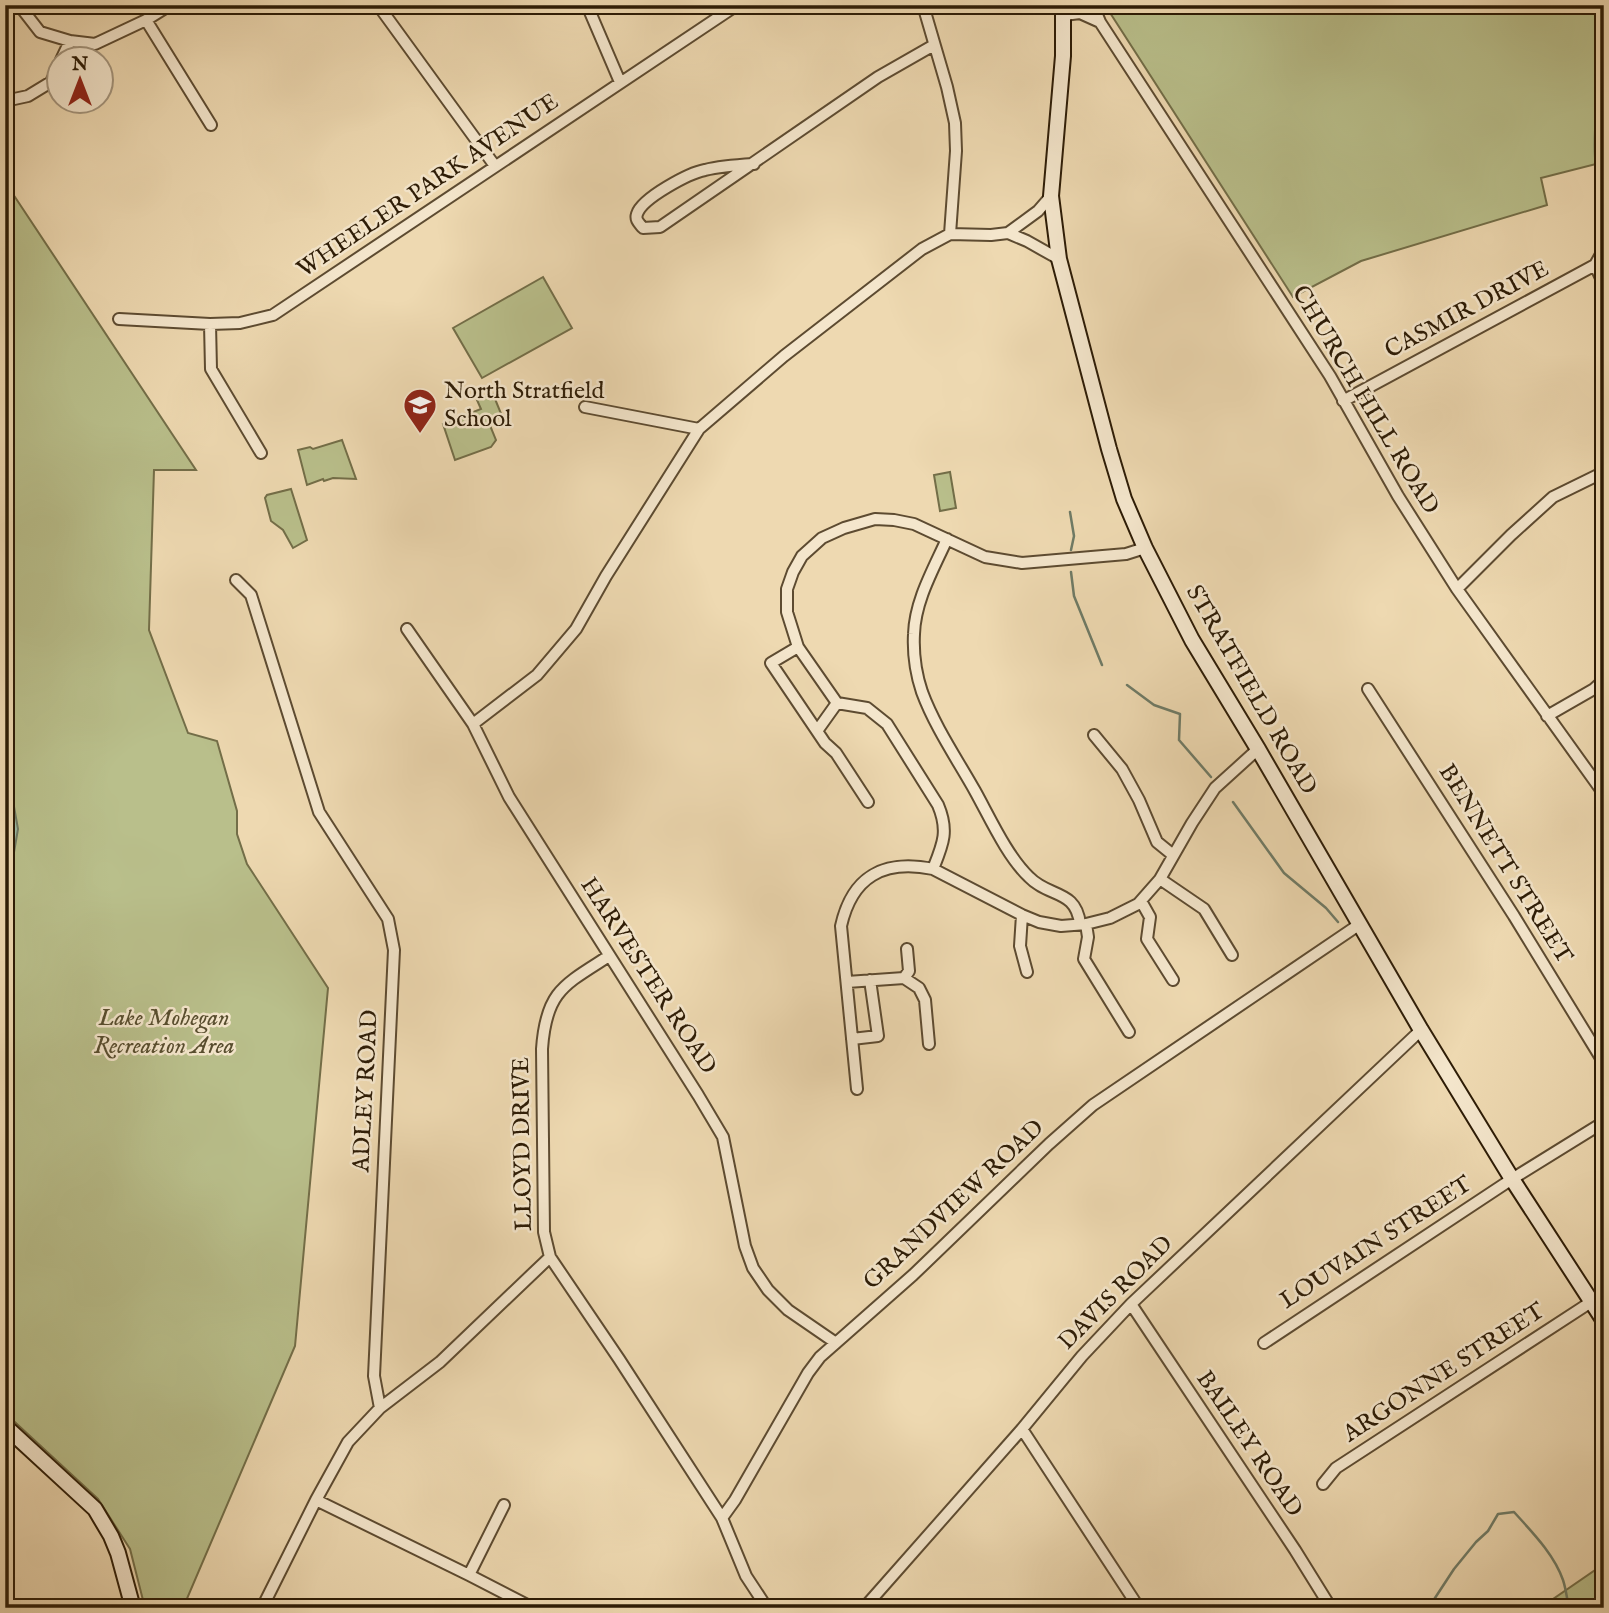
<svg xmlns="http://www.w3.org/2000/svg" width="1609" height="1613" viewBox="0 0 1609 1613" font-family="'IM FELL English',serif">
  <rect width="100%" height="100%" fill="#eed9b1"/>
  <filter id="stains"><feTurbulence type="fractalNoise" baseFrequency=".00286" numOctaves="4"/><feColorMatrix values="0 0 0 0 .2 0 0 0 0 .09 0 0 0 0 .02 0 0 0 .5 -.17"/></filter>
  <radialGradient id="worn" r=".72"><stop offset=".6" stop-color="#630" stop-opacity="0"/><stop offset="1" stop-color="#630" stop-opacity=".3"/></radialGradient>
  <path fill="#b9bf8b" stroke="#736e48" stroke-width="2" d="M1105,5H1604V162L1541,178L1547,205L1361,261L1293,297Z
    M5,182L196,470H154L149,630L188,733L217,741L237,811V834L247,864L328,988L295,1346L183,1608H145L130,1549L98,1499L5,1413Z
    M543,277L572,328L482,378L453,328Z
    M493,394L502,416L489,423L496,440L491,447L455,460L443,424L481,409L477,400Z
    M342,440L356,479L333,478L324,481L323,479L307,485L298,450L310,447L313,449Z
    M950,472L956,508L940,511L934,475Z
    M291,489L307,540L293,548L283,530L271,521L265,498L267,495Z
    M1604,1564V1608H1540Z"/>
  <path fill="#9bbba6" stroke="#6f7b66" stroke-width="2" d="M5,780L10,784L18,829L6,899L5,949Z"/>
  <g fill="none" stroke-linecap="round" stroke-linejoin="round">
    <path stroke="#6f7b66" stroke-width="2.5" d="M1556,5L1558,7L1571,5
      M1597,11L1598,5
      M1597,20L1599,30L1604,37
      M1596,166C1594,151 1595,131 1596,115C1596,109 1600,104 1601,99C1602,91 1599,84 1599,77C1598,69 1602,62 1604,55
      M1070,512L1074,536L1071,550
      M1071,572L1074,596L1102,665
      M1127,685L1154,705L1180,714L1179,740L1211,777
      M1233,802L1284,873L1326,908L1338,922
      M1433,1601L1454,1569L1476,1542L1488,1531L1498,1514L1514,1512C1532,1532 1554,1554 1563,1580C1566,1589 1567,1599 1569,1608"/>
    <defs>
      <path id="street" d="M19,5L40,32L70,41L95,44L146,20L170,5
        M378,5L495,166
        M587,5L620,82
        M923,5L947,87L955,123L956,151L950,234
        M1093,5L1100,22L1330,376L1398,496L1457,589L1604,794
        M1064,15L1080,13L1100,22
        M146,20L211,125
        M61,60L70,41
        M5,101L28,96L51,82L60,64
        M754,164C738,165 721,166 705,170C689,173 642,198 637,214C635,220 639,223 643,228L660,227L878,77L934,45
        M1008,233L1038,211L1051,196
        M1595,265L1604,285
        M119,319L210,324L240,323L273,315L737,5
        M210,324L211,369L261,453
        M1343,401L1595,265L1604,249
        M585,407L699,429
        M947,539C933,570 915,601 914,634C913,653 916,674 922,692C935,727 957,759 975,791C990,818 1007,856 1029,877C1049,898 1076,889 1080,924
        M236,580L251,595L319,812L388,919L394,950L374,1376L380,1408L348,1442L316,1500L262,1608
        M1457,589L1511,535L1553,497L1604,472
        M407,629L473,724L509,797L698,1095L723,1137L745,1246L753,1268L768,1290L788,1310L836,1343
        M798,647L771,663L825,743L836,753L868,802
        M1368,689L1514,916L1604,1063
        M1547,716L1594,689L1604,680
        M473,724L537,675L576,629L606,576L699,429L784,356L922,249L950,234L991,235L1008,233L1027,241L1059,259
        M817,731L837,703
        M1094,735L1122,769L1139,800L1157,842L1173,855
        M933,869C943,844 949,831 938,805L887,724L867,708L837,703L798,647L787,612V589L793,572L802,556L822,538L844,528L875,519L894,520L914,524L985,557L1022,563L1126,554L1145,548
        M1160,879L1204,909L1232,955
        M1141,901L1150,917L1147,939L1173,980
        M1022,915L1020,946L1027,972
        M1086,924L1088,937L1084,959L1129,1032
        M609,956C564,985 546,991 542,1049L544,1232L550,1257L619,1359L722,1518L746,1576L767,1608
        M904,978L909,971L907,949
        M847,982L904,978L919,988L925,1000L929,1044
        M852,1039L878,1036L870,980
        M857,1089L841,926C852,877 883,859 933,869L1022,915L1039,922L1061,926L1086,924L1110,918L1138,904L1160,879L1192,823L1215,788L1258,749
        M1131,1304L1295,1550L1331,1608
        M1264,1343L1512,1179L1604,1122
        M380,1408L440,1362L550,1257
        M1022,1429L1139,1608
        M1323,1484L1336,1468L1591,1302
        M316,1500L469,1575L533,1608
        M722,1518L735,1500L808,1373L820,1357L913,1275L1049,1144L1093,1105L1360,924
        M469,1575L504,1505
        M864,1608L1022,1429L1082,1356L1131,1304L1421,1030"/>
      <path id="secondary" d="M1063,5V56L1051,196L1059,259L1109,449L1124,499L1145,548L1192,640L1258,749L1421,1030L1512,1179L1604,1321
        M5,1426L95,1509L111,1536L118,1553L133,1608"/>
    </defs>
    <use href="#street" stroke="#5d4b31" stroke-width="14"/>
    <use href="#secondary" stroke="#2d1c06" stroke-width="18"/>
    <use href="#street" stroke="#f4e6cc" stroke-width="10"/>
    <use href="#secondary" stroke="#f4e6cc" stroke-width="14"/>
  </g>
  <defs>
    <symbol id="school-pin" viewBox="-11 -11 22 30"><path d="M0 17L-7.5 6A9.5 9.5 0 1 1 7.5 6Z" fill="#8f2418" stroke="#f4e6cc"/><path d="M0-5L7-2L0 1L-7-2ZM-4 1L0 2.5L4 1V4Q0 6-4 4Z" fill="#fff"/></symbol>
  </defs>
  <g fill-rule="evenodd">
    <use href="#school-pin" x="401" y="386" width="38" height="52"/>
  </g>
  <g text-anchor="middle" dominant-baseline="central" stroke-width="5" stroke-linejoin="round" paint-order="stroke">
    <g font-size="24" fill="#2d1c06" stroke="#f4e6cc">
      <text transform="translate(428 186) rotate(-34)">WHEELER PARK AVENUE</text>
      <text transform="translate(1467 310) rotate(-28)">CASMIR DRIVE</text>
      <text transform="translate(1365 400) rotate(59)">CHURCH HILL ROAD</text>
      <text transform="translate(1251 690) rotate(60)">STRATFIELD ROAD</text>
      <text transform="translate(1505 864) rotate(58)">BENNETT STREET</text>
      <text transform="translate(648 976) rotate(57)">HARVESTER ROAD</text>
      <text transform="translate(366 1091) rotate(-87)">ADLEY ROAD</text>
      <text transform="translate(523 1144) rotate(-91)">LLOYD DRIVE</text>
      <text transform="translate(954 1205) rotate(-43)">GRANDVIEW ROAD</text>
      <text transform="translate(1376 1243) rotate(-33)">LOUVAIN STREET</text>
      <text transform="translate(1116 1293) rotate(-45)">DAVIS ROAD</text>
      <text transform="translate(1444 1373) rotate(-33)">ARGONNE STREET</text>
      <text transform="translate(1249 1444) rotate(56)">BAILEY ROAD</text>
    </g>
    <g font-size="24" fill="#2d1c06" stroke="#f4e6cc" text-anchor="start">
      <text x="444" y="391">North Stratfield<tspan x="444" dy="28">School</tspan></text>
    </g>
    <g font-size="24" font-style="italic" fill="#574d2e" stroke="#f4e6cc">
      <text x="164" y="1018">Lake Mohegan<tspan x="164" dy="28">Recreation Area</tspan></text>
    </g>
  </g>
  <rect width="1609" height="1613" fill="none" stroke="#eed9b1" stroke-width="28"/>
  <rect x="7" y="7" width="1595" height="1599" fill="none" stroke="#2d1c06" stroke-width="3.5"/>
  <rect x="14" y="14" width="1581" height="1585" fill="none" stroke="#2d1c06" stroke-width="2"/>
  <g transform="translate(80 80)"><circle r="33" fill="#f4e6cc" stroke="#a4957d" stroke-width="2"/>
  <path d="M0-5L12 26L0 18L-12 26Z" fill="#8f2418"/>
  <text y="-10" font-size="19" font-weight="bold" text-anchor="middle" fill="#2d1c06">N</text>
  </g>
  <rect width="100%" height="100%" filter="url(#stains)"/>
  <rect width="100%" height="100%" fill="url(#worn)"/>
</svg>
